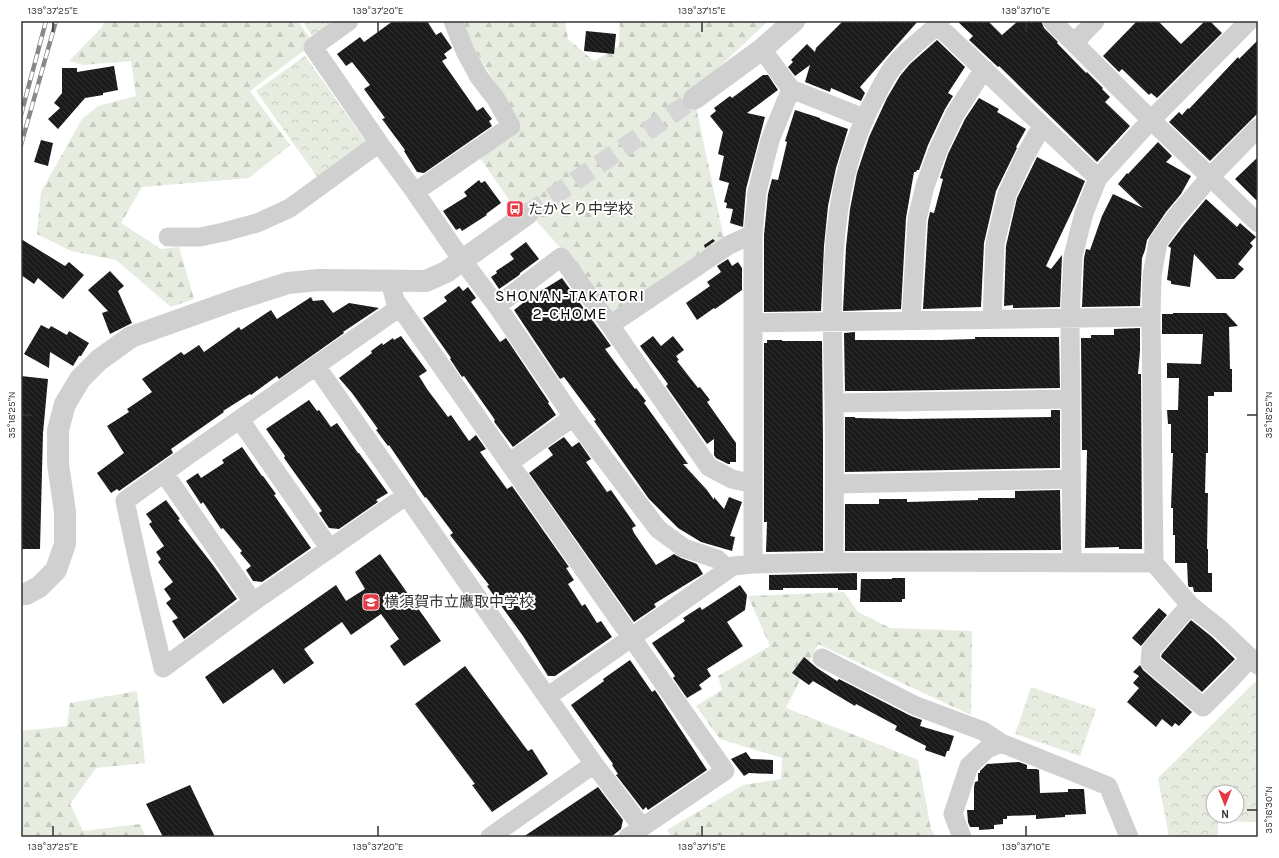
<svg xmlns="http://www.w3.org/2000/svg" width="1279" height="858" viewBox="0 0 1279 858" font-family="Karla,'Noto Sans JP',sans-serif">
  <defs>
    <pattern id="forest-firs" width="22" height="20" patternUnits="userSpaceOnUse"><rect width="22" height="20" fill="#e6ecdf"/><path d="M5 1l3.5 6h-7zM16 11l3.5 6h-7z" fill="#c6cbc0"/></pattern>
    <pattern id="park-crowns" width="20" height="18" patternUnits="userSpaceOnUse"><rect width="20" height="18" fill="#e6ecdf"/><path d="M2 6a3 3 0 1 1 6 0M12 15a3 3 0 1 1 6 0" fill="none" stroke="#c6cbc0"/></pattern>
    <pattern id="building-back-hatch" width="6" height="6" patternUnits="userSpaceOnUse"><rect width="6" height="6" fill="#1a1a1a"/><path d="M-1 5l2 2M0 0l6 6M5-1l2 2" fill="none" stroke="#333"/></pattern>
  </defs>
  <rect width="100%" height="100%" fill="#fff"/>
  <path fill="url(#forest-firs)" d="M104,21H298L312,41L306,49L250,91L290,145L249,178L142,187L121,223L161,249L179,247L194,299L171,307L116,260L71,251L37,234L41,192L82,119L98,106L136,96L131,61L83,65L69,61L102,27Z
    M457,21H565L568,39L594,61L619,46L620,21H768L693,92L724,239L612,313L559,246L528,212L514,207L480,158L522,126Z
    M844,592L858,612L890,628L972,631L971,715L818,644L786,708L918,760L931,829L936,837H672L667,830L743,785L781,779L782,758L720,739L696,706L722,690L718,676L770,646L748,596Z
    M137,691L145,763L96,768L70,804L83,831L140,824L146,837H21V731L67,726L70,703Z"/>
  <path fill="url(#park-crowns)" fill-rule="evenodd" d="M302,21H333L312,36Z
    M305,56L367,143L318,178L256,91Z
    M1255,682L1258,686V837H1256V822L1218,821V837H1169L1158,778ZM1213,792H1237V816H1213Z
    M1031,687L1096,709L1080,756L1015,734Z"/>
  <path fill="url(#building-back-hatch)" d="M393,21H427L436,35L441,32L452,48L444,54L447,58L442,61L477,111L483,107L492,119L489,121L492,126L424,173L417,172L404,151L405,150L382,119L385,118L364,89L370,85L352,62L346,66L337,54L360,37L364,42Z
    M843,21H918L860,87L865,93L861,101L831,88L830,92L805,82L810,65L795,76L788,67L793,62L791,60L807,44L815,52L816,48Z
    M957,21H988L1002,35L1018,21H1041L1044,28L1058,42L1057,43L1086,73L1087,72L1103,88L1102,89L1110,97L1105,102L1130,126L1097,162L999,66L998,67L969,40L973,36Z
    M1137,21H1158L1181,44L1205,21H1210L1222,33L1157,98L1151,93L1149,95L1122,69L1119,72L1103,56Z
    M586,31L616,34L614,54L584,51Z
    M937,40L965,67L948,93L953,96L945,109L928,145L919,170H917L916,172H914L906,218L901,309L843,311L846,247L850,209L857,173L869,137L887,98L900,76L910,64Z
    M1258,40V113L1210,161L1169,122L1179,112L1182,115L1188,108L1189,109L1238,57L1239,59Z
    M114,66L118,90L103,93V95L85,98L58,129L48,119L60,108L54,103L62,93V68H77V72Z
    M763,75H768L778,90L747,113L765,117L746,189L743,227L730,223L733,209L726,208L727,203L724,202L729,183L719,180L724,156L718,154L723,132L710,116L716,111L714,108L730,96L732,98Z
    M979,98L999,109L997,112L1026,129L1016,147L1017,148L996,191L984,243L981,307L923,309L928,221L930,212L934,213L943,179L940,178L948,154L965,119Z
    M795,110L820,118V119L848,129L836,168L828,206L824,246L821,311L764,312V235L768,194L772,179L778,180L787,142L785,141Z
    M41,140L53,143L48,166L34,162Z
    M1158,142L1172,156L1166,162L1191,176L1181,194L1166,212L1147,240L1145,250L1142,258L1140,306L1082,307L1084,258L1086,249L1090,250L1102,216L1113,194L1143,208L1118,184L1127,173L1128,174Z
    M1037,157L1085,181L1075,205L1046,266L1051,269L1062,255L1060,307L1013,308V305L1004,306L1006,246L1017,198Z
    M1258,157V202L1235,179Z
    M479,180L481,183L485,181L501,203L486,214L487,215L462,231L460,228L456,230L443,211L467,196L464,192Z
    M1206,199L1237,227L1240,223L1256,237L1250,243L1253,246L1238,264L1244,269L1234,279H1217L1194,254L1190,287L1171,284V281L1167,280L1171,248L1168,246L1184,225Z
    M21,239L65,266L69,262L84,275L63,299L38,278L34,284L21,275Z
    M713,239L715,241L705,248L704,245Z
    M526,242L539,259L520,273V274L518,276L499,289L491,277L497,273L496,271L514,259L510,254Z
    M728,259L732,266L738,262L742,268V290L715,309L714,308L697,320L686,303L710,286L707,282L721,272L717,266Z
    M110,271L124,286L118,291L132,323L110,334L102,313L108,311L88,290Z
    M562,278L611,346L605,349L635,389L636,388L646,401L644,403L688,464H683L707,490L714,500V497L724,509L729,497L742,502L730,536L735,537L732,551L701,542L678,528L649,499L594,421L596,420L564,377L560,379L514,310L528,299Z
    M459,286L463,291L468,287L476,298L471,302L500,342L506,338L549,402L548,403L556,415L513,447L495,423L494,421L495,420L464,376L462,377L450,359L451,358L423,318L447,301L444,297Z
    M311,297L313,301L323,300L333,313L349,303L379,308L343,332L344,333L279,379L277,376L251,395L250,394L223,411L224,412L171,449L173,453L119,491L117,489L111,493L97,473L124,453L107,426L129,412L127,409L152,392L142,379L181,352L184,355L199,345L204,352L239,327L241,330L271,310L277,319Z
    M1173,313H1226L1238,326L1229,327L1230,369H1232V392H1214V396H1208V453H1206L1205,493H1208L1207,549H1208V573H1212V592H1194L1193,587H1189L1188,585L1187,563H1175V535H1173V508H1171L1173,453H1171V424H1168L1167,410H1178L1179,378H1167V363L1201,364L1203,334H1162V314H1173Z
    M41,325L49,329L51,326L67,335L69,331L89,343L81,356H79L73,366L50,352L49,368L24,354Z
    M1140,328V351L1138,374H1141L1142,549H1119V547L1085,548L1087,450H1082L1081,338H1091V335H1114V329Z
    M855,332V340H941L975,339V337H1059L1060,388L882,391H845L844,333Z
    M401,336L427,371L419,376L427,389L448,417L451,415L469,441L476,435L486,449L480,452L507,489L512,486L569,567L566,568L574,580L568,584L582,606L585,604L597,623L601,621L612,637L555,676H548L523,636L487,586L489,585L450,535L453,533L426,497L425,498L389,445L388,446L376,430L378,429L352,393L339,378L372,353L371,351L382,343L383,345L393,338L394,340Z
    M653,336L661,346L673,336L684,350L676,356L679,360L677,361L698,388L700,387L710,400L707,402L736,443V462H730V464H728L716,458L714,455V439L707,444L666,386L668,384L640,346Z
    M767,340H782V341H822L823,442V551L766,552L767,522H764V343H767Z
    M21,376L48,379L43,433L40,549H21Z
    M309,400L317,411L319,410L331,427L337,423L358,453H359L388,493L376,500L378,502L339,529L329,528L319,513L322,511L284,458L285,456L266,429Z
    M1051,410H1060V468L845,472V417H855V418L904,419L1051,417Z
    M564,437L572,447L579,442L591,459L586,462L607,492L611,490L636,526L632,528L634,533L656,565L674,554L681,558L697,564L703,574L654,604L656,607L634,622L529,473L553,455L548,448Z
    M242,447L262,476H263L276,494L274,495L311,548L262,582L253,581L246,570L251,566L240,553L242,551L223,528L221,529L203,502L201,504L186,481L198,473L201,478L224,463L222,460Z
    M1060,490L1061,550L845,551V504H879V499H907V502L978,500V498H1015V491Z
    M166,500L180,519L178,520L213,565L237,599L184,639L172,621L178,618L166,603L171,599L164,589L173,582L158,562L161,559L156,552L164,546L149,524L152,522L146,514Z
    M380,554L441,641L404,666L390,646L399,639L381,614L351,635L342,622L304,649L314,663L284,684L273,669L223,704L205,677L336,585L346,601L365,589L355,572Z
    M857,573V590H838V588H783V590H769V575Z
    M892,578H905V599H902V602H860L861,579H892Z
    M740,585L747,595L745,610L727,622L743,646L707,669L711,676L699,685L702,689L687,698L673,678L675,676L652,643L685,621L683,618L700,607L702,610Z
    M1159,608L1167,615L1141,646L1132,638Z
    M1191,620L1212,637L1235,659L1202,692L1161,657L1162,654Z
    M804,657L817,668L837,681L839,679L911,716L922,720L920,726L954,736L949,751H947L945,757L925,750L926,746L895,730L897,726L856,704L855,706L813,681L809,685L792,673Z
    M630,660L652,692L655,690L707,770L648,810L646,807L643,810L616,775L618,774L612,765L613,764L571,705L604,681L603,679Z
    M1140,665L1143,670L1192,712L1179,726L1175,723L1172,727L1162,719L1156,727L1127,702L1139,688L1133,683L1139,676L1133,672Z
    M465,666L528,751L532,749L548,774L492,812L472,785L475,784L415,704Z
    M746,752L751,759L773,760V774L749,773L744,776L731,759Z
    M1019,762L1027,765V769H1036L1039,770L1040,793L1068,792V789H1084L1086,814L1065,815V817L1036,819V815L1007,816V819H1003V824L994,825V829L979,830V827H970L968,822L967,810H974V787L975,782L978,781V773H980V771L987,764Z
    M190,785L215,837H163L146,804Z
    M598,787L623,820L621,829L611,837H523Z"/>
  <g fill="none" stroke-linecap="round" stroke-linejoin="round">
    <path stroke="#d6d6d6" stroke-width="19" stroke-dasharray="19 10" stroke-linecap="butt" d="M527,214L694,99"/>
    <path stroke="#d0d0d0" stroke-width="19" d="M349,21L313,47L379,143L415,192L462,260L497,306L573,417L658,529L684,548L717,559L728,569
      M1052,21L1151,120L1258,223
      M937,25C991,76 1044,128 1098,178
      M1074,43L1095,21
      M762,49L791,89L864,118
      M1258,128L1211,176L1175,218L1158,242L1152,276L1151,317L1154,563L1190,605L1220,629L1258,665
      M415,192L511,126L496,99L479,77L465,51L453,21
      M168,237H200L224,232L257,223L290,208L379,143
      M390,281L395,300L725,771L628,837
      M497,306L561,257L610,325L709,467L732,479L753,484
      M400,307L190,454L125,501L140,570L163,668L253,602L407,495
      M992,319L995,244L1007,194L1024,158L1042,126
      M911,320L917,219L925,186L938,150L955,114L984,69
      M753,323L1151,317
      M610,325L729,245L753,234
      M316,366L594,764L642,827
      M834,403L1070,399
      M240,420L330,549
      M509,463L573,417
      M164,473L253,602
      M835,484L1071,479
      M834,562C834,509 835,455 834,402C832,300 824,190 875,98C881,86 888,72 897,62C910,47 927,36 941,21
      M1072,562L1070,318L1073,256L1084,213L1098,178L1151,120L1249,21
      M753,564V234L757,192L770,140L791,89
      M1190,605L1151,650L1150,662L1203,707L1232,678L1250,658
      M822,658L916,706L983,731L1001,743
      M547,697L733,566L753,564L834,562L1154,563
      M490,837L594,764
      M962,837L953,814L969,766L987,749L1001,743L1108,786L1129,837"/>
    <path stroke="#d0d0d0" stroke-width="22" d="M694,99L762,49L794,21
      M21,594H26L39,587L56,570L65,544V512L58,464V430L65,404L80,379L99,360L131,337L232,301L288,283L318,280L426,281L446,272L527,214"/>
    <defs>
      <path id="rail" d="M21,115L46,21
        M21,145L56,21"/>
    </defs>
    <use href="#rail" stroke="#888" stroke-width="4.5"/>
    <use href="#rail" stroke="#fff" stroke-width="3" stroke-dasharray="9" stroke-linecap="butt"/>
  </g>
  <path fill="none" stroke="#333" stroke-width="1.5" d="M53,22V32M378,22V32M702,22V32M1026,22V32M22,415H32M1247,415H1257M1247,810H1257M53,826V836M378,826V836M702,826V836M1026,826V836"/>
  <defs>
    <symbol id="bus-square" viewBox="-11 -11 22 22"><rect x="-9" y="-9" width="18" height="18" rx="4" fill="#e63946" stroke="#fff"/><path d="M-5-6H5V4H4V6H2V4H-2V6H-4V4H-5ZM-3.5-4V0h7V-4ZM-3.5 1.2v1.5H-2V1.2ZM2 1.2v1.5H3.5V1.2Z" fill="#fff"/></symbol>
    <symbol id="school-square" viewBox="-11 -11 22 22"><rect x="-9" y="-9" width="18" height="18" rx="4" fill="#e63946" stroke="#fff"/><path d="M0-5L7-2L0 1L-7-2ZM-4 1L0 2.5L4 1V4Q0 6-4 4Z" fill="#fff"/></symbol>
  </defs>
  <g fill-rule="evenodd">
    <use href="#bus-square" x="505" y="199" width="20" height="20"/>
    <use href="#school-square" x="361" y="592" width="20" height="20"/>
  </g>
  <g text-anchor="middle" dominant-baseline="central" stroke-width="4" stroke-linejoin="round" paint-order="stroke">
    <g font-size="15" fill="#333" stroke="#fff" text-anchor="start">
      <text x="528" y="209">たかとり中学校</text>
      <text x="384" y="602">横須賀市立鷹取中学校</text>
    </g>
    <g font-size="16" letter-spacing="1" fill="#000" stroke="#fff">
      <text x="570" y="295">SHONAN-TAKATORI<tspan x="570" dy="18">2-CHOME</tspan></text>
    </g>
  </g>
  <rect width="1279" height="858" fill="none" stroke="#ffffff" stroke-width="44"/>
  <g transform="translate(1225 804) rotate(180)"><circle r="19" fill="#ffffff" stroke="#adadad"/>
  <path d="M0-3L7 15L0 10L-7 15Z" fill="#e63946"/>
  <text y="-6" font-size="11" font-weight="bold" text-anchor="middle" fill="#333333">N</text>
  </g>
  <rect x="22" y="22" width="1235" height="814" fill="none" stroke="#333" stroke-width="1.5"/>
  <g font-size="10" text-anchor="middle" fill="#333">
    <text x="53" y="14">139°37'25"E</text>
    <text x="378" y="14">139°37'20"E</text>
    <text x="702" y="14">139°37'15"E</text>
    <text x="1026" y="14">139°37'10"E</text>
    <text transform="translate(1268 415) rotate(-90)" y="4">35°18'25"N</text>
    <text transform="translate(11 415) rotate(-90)" y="4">35°18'25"N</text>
    <text transform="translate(1268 810) rotate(-90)" y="4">35°18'30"N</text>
    <text x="53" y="850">139°37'25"E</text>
    <text x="378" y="850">139°37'20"E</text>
    <text x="702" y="850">139°37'15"E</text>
    <text x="1026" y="850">139°37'10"E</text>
  </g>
</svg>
